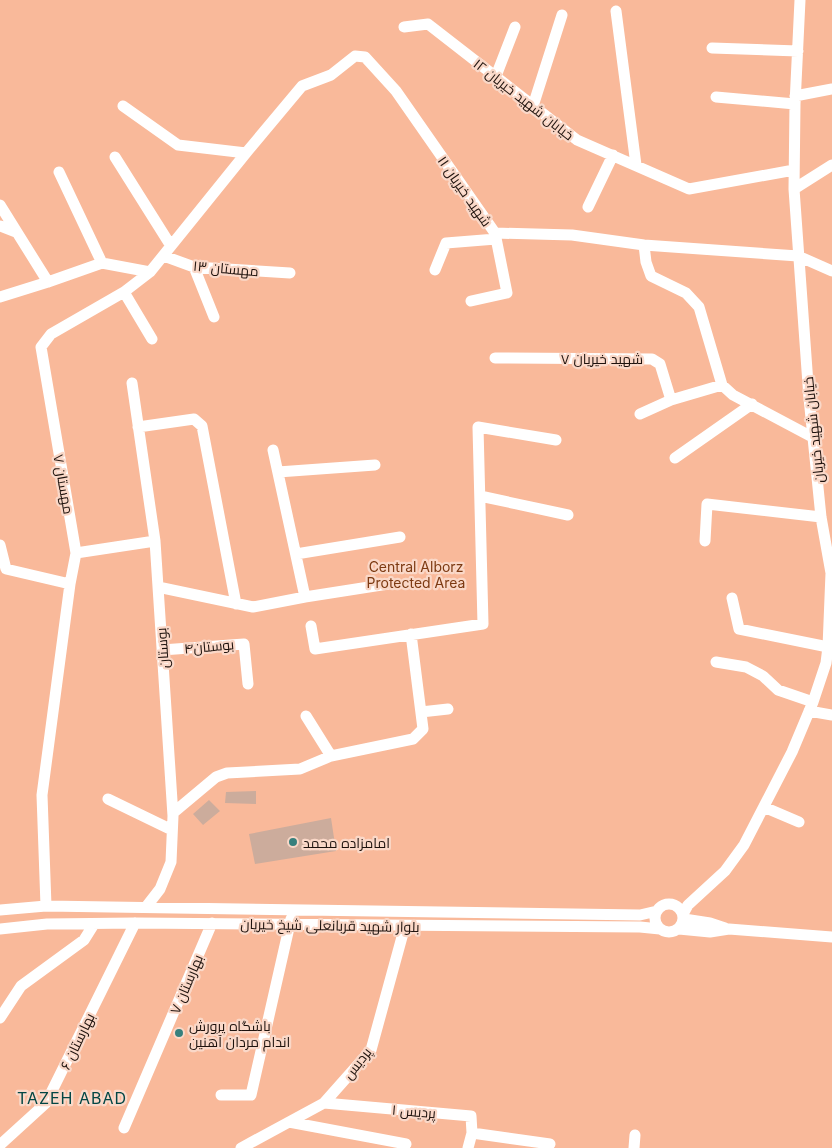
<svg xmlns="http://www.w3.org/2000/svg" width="832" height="1148" viewBox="0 0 832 1148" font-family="Inter,Cairo,sans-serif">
  <rect width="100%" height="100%" fill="#fad8c8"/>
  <path fill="#f9b99a" d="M0,0H832V1148H0Z"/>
  <path fill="#ccac9c" d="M256,791V804L225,803L226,792Z
    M209,800L220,811L203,825L193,814Z
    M331,818L336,851L255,864L249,834Z"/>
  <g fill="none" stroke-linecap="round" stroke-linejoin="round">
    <path stroke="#fff" stroke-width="11" d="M616,11L636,165
      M404,27L428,24L577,140L689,189L794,170
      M712,48L798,51
      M496,76L515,27
      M795,96L832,89
      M716,97L795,104
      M123,106L178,145L246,153
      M533,106L562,15
      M115,157L171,246
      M59,172L102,263
      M794,189L832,165
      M0,205L48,282
      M588,207L613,155
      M0,226L16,232
      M644,245L646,262L651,276L686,293L699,307L722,385
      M164,256L194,267L290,273
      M194,267L214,317
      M435,270L446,243L496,239
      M124,292L152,339
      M0,297L48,282L102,263L150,272
      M471,301L507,293L495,233
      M495,358L652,359L660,364L671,400L722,385L733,395L814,438
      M132,383L155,541L173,816L171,862L160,889L146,907
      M640,414L671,400
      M138,427L194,419L202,426L236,604
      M675,458L752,404
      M278,472L375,465
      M480,496L568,515
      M705,541L707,504L821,517
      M0,545L6,569L70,584
      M76,553L155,541
      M296,554L400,537
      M158,587L253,607L305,597L273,450
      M305,597L388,584
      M732,598L739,629L828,647
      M311,626L315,649L483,624L478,427L556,440
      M162,650L244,644L248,684
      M716,662L746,667L763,676L778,690L813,702
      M809,711L832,715
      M421,712L448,709
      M306,716L331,756
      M108,799L172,830
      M764,807L799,822
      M173,813L216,777L227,773L300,769L331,756L413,739L423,729L411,634
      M655 918a14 14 0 1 1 28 0a14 14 0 1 1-28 0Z
      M46,906L42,795L70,584L76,553L41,347L51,334L124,292L150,272L246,153L302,86L331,75L355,56L365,57L396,91L495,233L572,235L644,245L798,256L832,271
      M0,910L46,906L640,915L657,911
      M683,914L688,905L725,871L744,845L792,752L813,702L826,663L828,647L831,573L821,517L809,398L794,189L795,104L800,0
      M684,919L710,923L725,928
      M0,929L47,924L135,923L640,927L660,929
      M679,929L710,932L729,929L832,937
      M0,1018L21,986L84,940L94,924
      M221,1095H251L291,919
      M324,1103L471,1116L472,1133L468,1148
      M289,1122L406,1144
      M124,1128L212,923
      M472,1133L550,1144
      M1,1144L46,1103L135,923
      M241,1148L324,1103L371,1050L405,926
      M634,1148L635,1135"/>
  </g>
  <g fill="#37807d" stroke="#fad8c8" stroke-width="2">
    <circle cx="293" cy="842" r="5"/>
    <circle cx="179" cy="1033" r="5"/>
  </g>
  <g text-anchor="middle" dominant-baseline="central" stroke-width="4.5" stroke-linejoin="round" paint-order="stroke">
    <g font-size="14" fill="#1e120d" stroke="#fad8c8">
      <text transform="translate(524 99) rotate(38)">خیابان شهید خیریان ۱۲</text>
      <text transform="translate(465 191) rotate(55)">شهید خیریان ۱۱</text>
      <text transform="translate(226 268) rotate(5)">مهستان ۱۳</text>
      <text x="602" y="358">شهید خیریان ۷</text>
      <text transform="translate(813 430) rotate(-96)">خیابان شهید خیریان</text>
      <text transform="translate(64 484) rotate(80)">مهستان ۷</text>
      <text transform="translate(209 646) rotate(-5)">بوستان۴</text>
      <text transform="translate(162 648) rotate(-94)">بوستان</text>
      <text transform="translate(330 925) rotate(1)">بلوار شهید قربانعلی شیخ خیریان</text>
      <text transform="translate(186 984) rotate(-67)">بهارستان ۷</text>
      <text transform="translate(77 1041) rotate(-64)">بهارستان ۶</text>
      <text transform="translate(357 1063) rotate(-52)">پردیس</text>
      <text transform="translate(414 1111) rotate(5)">پردیس ۱</text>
    </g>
    <g font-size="14" fill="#7d3a12" stroke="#fad8c8">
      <text x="416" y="566">Central Alborz<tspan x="416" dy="16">Protected Area</tspan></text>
    </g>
    <g font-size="14" fill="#1e120d" stroke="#fad8c8" text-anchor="start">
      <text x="303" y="842">امامزاده محمد</text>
      <text x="189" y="1025">باشگاه پرورش<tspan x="189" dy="16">اندام مردان آهنین</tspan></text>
    </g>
    <g font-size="16" letter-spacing="1" fill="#024644" stroke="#fad8c8">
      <text x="72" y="1098">TAZEH ABAD</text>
    </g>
  </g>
</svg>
